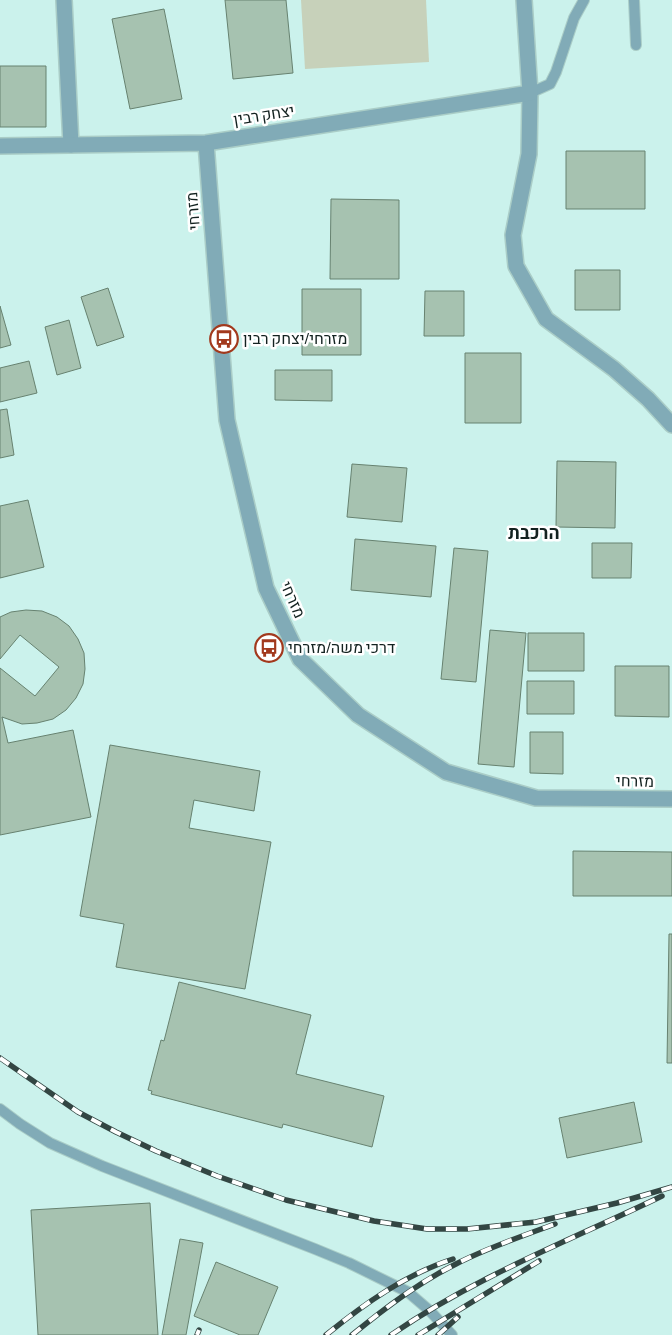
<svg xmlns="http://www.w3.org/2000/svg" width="672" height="1335" viewBox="0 0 672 1335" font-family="'Sofia Sans Condensed',Heebo,sans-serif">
  <rect width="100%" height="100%" fill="#cbf2ec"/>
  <path fill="#c7d1ba" d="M301,0H426L429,62L305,69Z"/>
  <path fill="#a6c2b0" stroke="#678270" d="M225,0H286L293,73L233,79Z
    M164,9L182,99L130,109L112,19Z
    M0,66H46V127H0Z
    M566,151H645V209H566Z
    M331,199L399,200V279H330Z
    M575,270H620V310H575Z
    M108,288L124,337L97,346L81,297Z
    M302,289H361V355H302Z
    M425,291H464V336H424Z
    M0,306L11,345L0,348Z
    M69,320L81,368L57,375L45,327Z
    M465,353H521V423H465Z
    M29,361L37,393L0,402V368Z
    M275,370H332V401L275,400Z
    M7,409L14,455L0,458V410Z
    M557,461L616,462L615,528L556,527Z
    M352,464L407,468L402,522L347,517Z
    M28,500L44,567L0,578V506Z
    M355,539L436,546L431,597L351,590Z
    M592,543H632L631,578H592Z
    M454,548L488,551L476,682L441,679Z
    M26,610L42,611L57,617L69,626L78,639L84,653L85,669L83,684L76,698L66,710L53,719L37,723L22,724L2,717L8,743L73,730L91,817L0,835V668L35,696L59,667L20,635L0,659V617L11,612Z
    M490,630L526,633L514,767L478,764Z
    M528,633H584V671H528Z
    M615,666H669V717L615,716Z
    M527,681H574V714H527Z
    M530,732H563V774L530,773Z
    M110,745L260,771L254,811L194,800L189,828L271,842L245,989L116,967L124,924L80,916Z
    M573,851L672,852V896H573Z
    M669,934H672V1063H667Z
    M179,982L311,1015L296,1074L384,1096L372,1147L283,1124L282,1128L151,1094L152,1091L148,1090L161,1040L164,1041Z
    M634,1102L642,1142L567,1158L559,1118Z
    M150,1203L158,1335H38L31,1210Z
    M180,1239L203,1243L186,1335H162Z
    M216,1262L278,1287L258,1335H240L194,1316Z"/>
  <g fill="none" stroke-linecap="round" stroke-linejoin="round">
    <defs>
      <path id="service" d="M634,0L636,45
        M530,93L550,84L556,72L574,18L584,0
        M0,1109L20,1124L50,1143L102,1166L315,1249L349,1263L408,1292L430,1311L452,1335"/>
      <path id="minor" d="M64,0L71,145
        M530,93L529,154L513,235L516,266L546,319L614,369L648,399L672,425"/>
      <path id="tertiary" d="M206,143L227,420L266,588L300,659L358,715L446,772L536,798L672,799
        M0,146L206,143L530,93L524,0"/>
    </defs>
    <use href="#service" stroke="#aacdc7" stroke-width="12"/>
    <use href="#minor" stroke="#aacdc7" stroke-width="18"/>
    <use href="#tertiary" stroke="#aacdc7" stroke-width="18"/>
    <use href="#service" stroke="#81abb7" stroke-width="10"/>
    <use href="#minor" stroke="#81abb7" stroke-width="15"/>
    <use href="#tertiary" stroke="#81abb7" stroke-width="15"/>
    <defs>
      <path id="rail" d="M0,1058L78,1112L116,1132L156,1151L217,1176L286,1200L374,1221L427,1229H467L536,1222L617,1203L672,1187
        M197,1335L199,1330
        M326,1335C364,1304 406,1274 453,1259
        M352,1335C385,1308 418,1283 456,1264C487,1248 522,1236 555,1224
        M391,1335C475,1277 571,1240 662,1196
        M418,1335L539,1261
        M438,1335L458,1317"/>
    </defs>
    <use href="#rail" stroke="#334643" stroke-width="5.5"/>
    <use href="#rail" stroke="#fff" stroke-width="4" stroke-dasharray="11" stroke-linecap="butt"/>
  </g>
  <defs>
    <symbol id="bus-ring" viewBox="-11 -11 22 22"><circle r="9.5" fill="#fff" stroke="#a2391d" stroke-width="1.5"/><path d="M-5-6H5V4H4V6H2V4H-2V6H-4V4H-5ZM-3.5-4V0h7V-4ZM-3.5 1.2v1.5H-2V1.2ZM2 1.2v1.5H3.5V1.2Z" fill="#a2391d"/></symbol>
  </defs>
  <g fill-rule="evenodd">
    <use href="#bus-ring" x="208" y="323" width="32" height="32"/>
    <use href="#bus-ring" x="253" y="632" width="32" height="32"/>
  </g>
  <g text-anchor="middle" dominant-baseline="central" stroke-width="5" stroke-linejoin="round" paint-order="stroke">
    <g font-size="16" fill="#132220" stroke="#fff">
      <text transform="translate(264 116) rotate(-9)">יצחק רבין</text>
      <text transform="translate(194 211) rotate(-94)">מזרחי</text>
      <text transform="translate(292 600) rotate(66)">מזרחי</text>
      <text transform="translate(635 782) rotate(1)">מזרחי</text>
    </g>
    <g font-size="16" fill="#132220" stroke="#fff" text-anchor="start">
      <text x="243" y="339">מזרחי/יצחק רבין</text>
      <text x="288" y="648">דרכי משה/מזרחי</text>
    </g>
    <g font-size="18" font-weight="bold" fill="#132220" stroke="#fff">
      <text x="534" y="533">הרכבת</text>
    </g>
  </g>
</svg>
